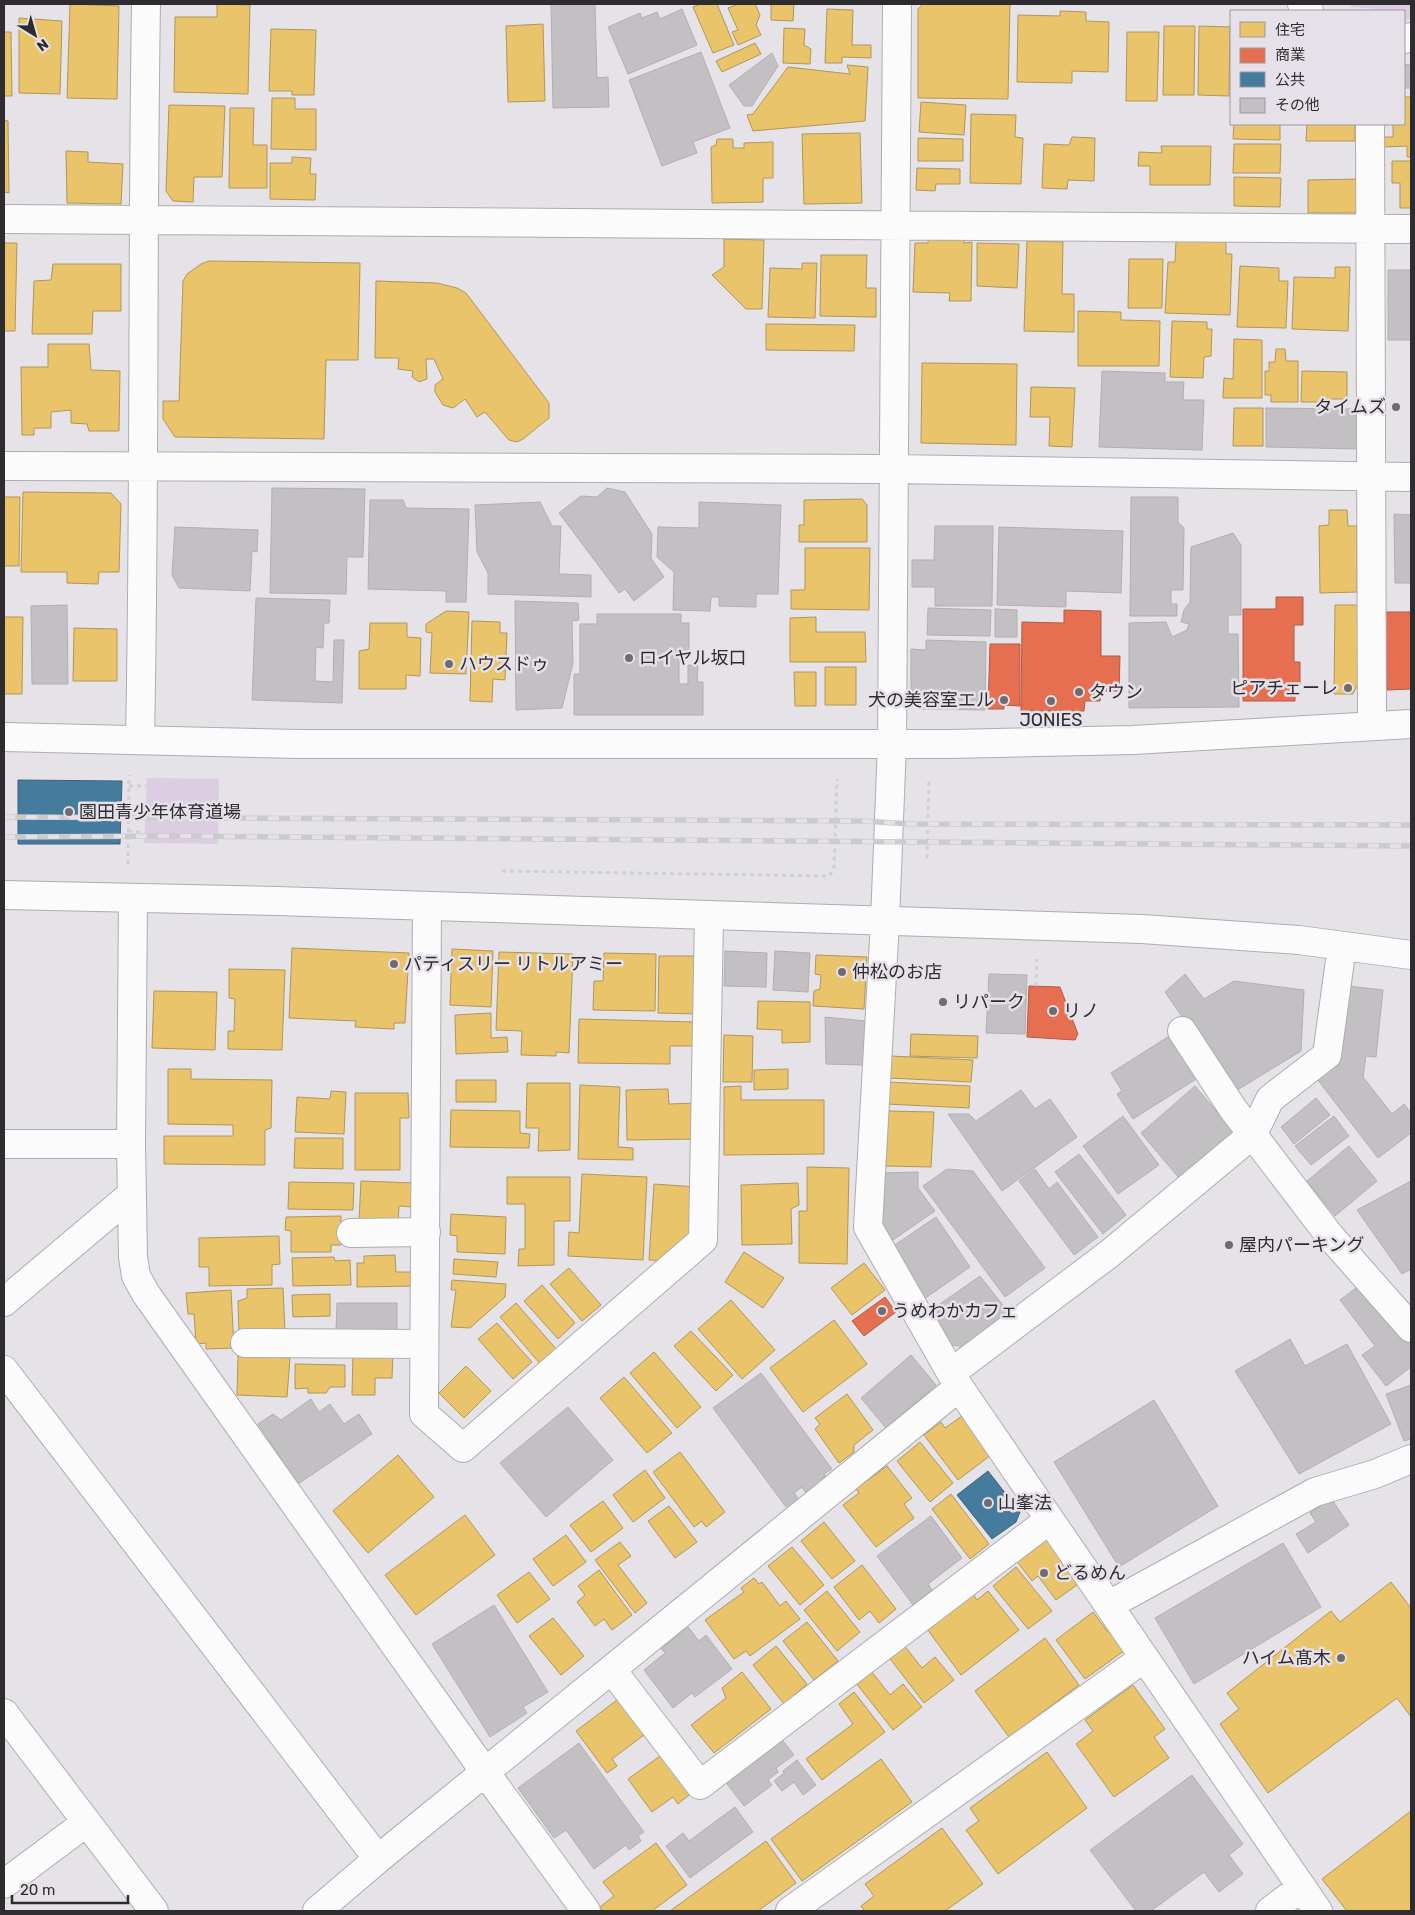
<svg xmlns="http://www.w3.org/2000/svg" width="1415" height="1915" viewBox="0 0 1415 1915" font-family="Rubik,'Noto Sans JP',sans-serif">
  <rect width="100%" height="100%" fill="#e5e3e7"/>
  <path fill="#dccde3" d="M1349,4H1411V19L1404,20V11H1376L1375,9L1352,7Z
    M147,778L219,779L218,844L144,843Z"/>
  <path fill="#e9c46a" stroke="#b19658" d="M70,4L119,6L117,99L67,98Z
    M217,4L250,5L248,94L174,92L175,17H217Z
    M700,4H717L734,45L713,53L693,7Z
    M738,4H755L760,15L756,25L761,35L738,45L732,32L738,30L728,8Z
    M771,4H794L793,21L771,20Z
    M923,4H1010L1008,99L918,98V9Z
    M827,9L853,10L852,45H871V58L842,57V63H825Z
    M1060,11L1086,12V21L1109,22L1108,72L1072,71V83L1017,82L1018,15L1060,16Z
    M19,18L62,21L60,94L19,93Z
    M543,24L545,101L508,102L506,26Z
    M1164,26H1195L1194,95H1163Z
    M1199,26L1230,27L1229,96L1198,95Z
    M784,28L805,29L804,45L811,49L810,64L783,63Z
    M271,29L316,30L314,95H292V91H269Z
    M4,32H11L12,96H4Z
    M1127,32H1159L1157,101H1126Z
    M755,43L761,54L722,72L716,61Z
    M847,65L868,67L865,121L753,131L747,115L753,114L788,67L850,74Z
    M1404,97H1411V157H1407V146L1383,147V137H1393V124H1404Z
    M272,98H295V109H316V150L271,149Z
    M921,102L966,105L964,135L919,132Z
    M169,105L225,106L222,177H194L193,202L173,201L166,191Z
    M230,108H254L253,145H267V188H229Z
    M971,114L1016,115L1015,137L1023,138L1021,184L970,183Z
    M4,120L8,121L9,193L4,192Z
    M1234,124H1280V140L1233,139Z
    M1307,124H1355V141H1306Z
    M860,133L862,203L804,204L802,134Z
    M1072,137L1095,138L1094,181L1068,180L1067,189L1042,188L1044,144L1069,145Z
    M918,138L963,139V161H918Z
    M717,139H733V148H744V143L773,142V178H763V202L712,203L711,147L716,145Z
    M1234,144H1281L1280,173H1233Z
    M1161,146H1211L1210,185H1150V166H1138L1139,152L1162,153Z
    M66,151L88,152V162L123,164L121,204L67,203Z
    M292,157L311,158L310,174H316L315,200L270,199V163H292Z
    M1392,161H1411V208H1400V183H1392Z
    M917,168L960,169V184H936L935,191L916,190Z
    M1234,177L1281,178L1280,207L1234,206Z
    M1360,179L1361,213H1308V180Z
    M928,235L964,236V243L972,242L971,301H949L950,293L913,292L915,243H928Z
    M724,239L764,240L762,309H746L712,275L724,267Z
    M1027,241L1063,242L1062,294H1074V332L1024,331Z
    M1176,241L1226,242V254H1232L1230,315L1165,313L1168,262H1175Z
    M4,243H17L15,331H4Z
    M977,243L1019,244L1017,288L977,286Z
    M821,255H867L866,288H876V317L820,316Z
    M1129,259H1163L1162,308H1128Z
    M209,261L360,263L358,360H326L324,439L175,437L163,419V401H179L183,281L187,274L201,264Z
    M802,263H817L815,318L768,317L770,268L802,269Z
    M53,264H121V311H93L92,334H32L34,281L51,280Z
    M1240,266L1279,268V281H1288L1286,328L1237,327Z
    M1335,267H1350L1348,331L1292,329L1294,277L1335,278Z
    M376,281L437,283L457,288L466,293L549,403V418L523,439L517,442L509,440L485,412L477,417L465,399L453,408L443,405L435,392V385L443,379L434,359H426L427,379L419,382L412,377L413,371L398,369L399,358H375Z
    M1078,311L1121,312V320L1160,321L1159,366H1078Z
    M1172,321L1207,322V329H1212L1211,356L1204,357L1203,378L1170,377Z
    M766,324L855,325L854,351L766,350Z
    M1234,339L1262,340V398H1223L1224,378L1233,379Z
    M48,344H89L91,370L120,371L119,431H89L87,424L71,423V410L51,412V428H34V435H22L21,367H48Z
    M1276,349H1285L1286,361H1298V402H1271V395H1265V371H1269V362H1275Z
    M922,363L1017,364L1016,445L921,443Z
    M1302,371L1347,372V399H1322V402H1301Z
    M1031,387L1075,388L1072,447L1049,446L1050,417H1030Z
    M1234,408H1263V446H1233Z
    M23,492L111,493L121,504L119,572H99L98,584L67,583V572H21Z
    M4,497H20L19,566H4Z
    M862,499L867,505V542H799V525H804V500Z
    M1329,510H1347L1348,526H1357V592L1320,593L1319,526L1329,525Z
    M805,548H870L869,610L791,609V590H805Z
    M1335,605H1359V681L1353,694H1334Z
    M446,611L469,612L466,674L430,673L432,633L426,632V624Z
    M4,617H23L22,694H4Z
    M816,617V632H865L866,662H790V618Z
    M472,621L500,622V633H507L505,680L493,679L492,702L470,701Z
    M370,623H407V637L421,638L420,676L406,675V689H359V651L369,649Z
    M74,628L117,629V681H73Z
    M825,667H856V705H825Z
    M794,672H816V706H795Z
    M292,948L409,953L405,1023H394V1029L355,1027L356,1021L289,1018Z
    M452,949L493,951L491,1007L450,1005Z
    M499,952L573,954L569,1053L556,1052V1056L521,1055L522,1031L496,1030Z
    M604,953L656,954L655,1011L593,1010L594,981H603Z
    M816,955L867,957L864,1009L813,1006L814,991L820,989L821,975L815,974Z
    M659,956H698V1014L658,1013Z
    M229,969L285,970L282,1050L228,1049V1031H234L235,999L229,998Z
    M154,991L217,992L215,1050L152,1048Z
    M758,1001L810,1002V1042L782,1043V1030L757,1029Z
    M491,1013V1038L507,1037L508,1052L456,1054L455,1015Z
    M579,1019L694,1022V1046H670V1064L578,1063Z
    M911,1034L978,1036L977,1058L910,1056Z
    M724,1035L753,1036L752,1082H723Z
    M890,1056L973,1060L971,1082L889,1078Z
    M168,1069H191V1079L272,1080L271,1128L265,1130V1165L164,1164V1136H233V1125L168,1124Z
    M788,1069V1089L754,1090V1070Z
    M456,1080H496V1102H456Z
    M888,1082L970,1086L969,1108L886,1104Z
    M527,1083H570V1150L538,1151L539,1128H526Z
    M580,1085L620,1087L618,1147L633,1148V1160L578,1159Z
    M741,1086V1100H824V1154L724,1155V1087Z
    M668,1089L669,1104L696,1103L697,1139L627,1140L626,1090Z
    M331,1091L346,1092L344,1134L295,1132L297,1097L330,1099Z
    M355,1093H408L409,1118H400V1170H355Z
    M451,1110L520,1111V1133L530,1134L529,1148L450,1147Z
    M888,1111L934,1112L931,1167L886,1166Z
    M295,1138H343V1169L294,1168Z
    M807,1167L849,1168L847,1264L799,1263V1211H807Z
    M582,1174L647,1177L643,1260L568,1256L569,1232L579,1233Z
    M507,1177H570V1221H554V1265L518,1266L519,1249H525V1204H507Z
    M361,1181L415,1183L414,1207L399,1206L398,1223L359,1221Z
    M289,1182L354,1183L353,1210L288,1209Z
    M798,1183L799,1205L791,1209L792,1244L742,1245L741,1185Z
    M654,1184L697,1187L693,1235L666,1261L649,1260Z
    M451,1214L506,1217L505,1254L457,1252V1236L450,1235Z
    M341,1216V1245H331V1252H291V1231L285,1230L286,1217Z
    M279,1236L280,1264L272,1265V1285L209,1286V1267H199V1238Z
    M744,1252L784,1278L763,1308L725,1282Z
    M395,1255L396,1272H413L414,1286L357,1287V1263H364V1256Z
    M334,1257L335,1261L350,1260L351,1285L293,1286L292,1258Z
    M454,1259L498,1262L496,1277L453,1274Z
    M864,1263L885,1290L852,1315L831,1288Z
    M569,1268L601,1305L582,1321L550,1284Z
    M452,1280L506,1284L505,1297L470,1328L451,1327L456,1290H451Z
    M542,1285L575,1323L558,1339L524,1301Z
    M283,1288L285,1331L239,1333L238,1301L247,1298V1289Z
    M231,1290L234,1348L206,1349V1343L196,1344L194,1314H188L186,1293Z
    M330,1294V1316L293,1317L292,1295Z
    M731,1300L775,1350L742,1379L698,1329Z
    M516,1303L557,1350L541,1365L500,1317Z
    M834,1320L867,1364L803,1412L770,1368Z
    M497,1323L532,1362L513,1379L478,1339Z
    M691,1331L733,1375L716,1391L674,1346Z
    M654,1352L701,1407L677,1428L630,1373Z
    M353,1353L393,1354L392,1378H375V1395H352Z
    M238,1356L290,1358L287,1397L237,1395Z
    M295,1364L345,1365V1387H330L326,1393H308V1388L295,1389Z
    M466,1366L491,1391L464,1418L439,1393Z
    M624,1377L672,1433L647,1453L600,1398Z
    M847,1394L873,1430L854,1445V1452L839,1463L815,1429L820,1424L815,1418Z
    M962,1416L991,1455L958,1480L924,1435L941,1422L945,1428Z
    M920,1442L953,1483L930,1502L897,1461Z
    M680,1452L725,1512L706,1527L702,1521L694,1527L653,1472Z
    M398,1455L434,1497L368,1553L333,1511Z
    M887,1466L912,1498L904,1504L914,1518L876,1547L843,1505L859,1493L856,1489Z
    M645,1470L665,1498L633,1522L613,1495Z
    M951,1494L989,1544L970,1559L932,1509Z
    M603,1501L623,1528L591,1552L570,1525Z
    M669,1506L697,1542L675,1558L648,1521Z
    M465,1515L495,1555L416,1615L385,1575Z
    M824,1522L855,1561L832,1579L801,1541Z
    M566,1535L586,1562L553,1586L533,1559Z
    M1046,1536L1081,1582L1056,1600L1038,1576L1032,1581L1015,1559Z
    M620,1542L631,1556L618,1565L647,1603L635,1613L595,1560Z
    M792,1547L824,1585L800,1605L768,1566Z
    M862,1565L896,1609L879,1623L870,1611L859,1620L834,1587Z
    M1016,1567L1052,1611L1028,1629L993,1586Z
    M599,1570L632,1615L612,1630L604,1619L595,1626L577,1602L585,1595L578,1586Z
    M529,1572L550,1599L517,1623L497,1595Z
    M754,1578L759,1584L762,1582L780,1606L786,1601L800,1619L750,1656L746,1651L734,1659L705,1620L744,1592L741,1588Z
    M1391,1582L1411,1608V1717L1397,1698L1268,1793L1220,1724L1239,1709L1227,1693L1331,1611L1340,1622Z
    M827,1591L860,1632L837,1651L804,1610Z
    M988,1591L1019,1630L961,1675L927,1629L973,1594L977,1600Z
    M1093,1612L1107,1631L1113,1626L1128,1648L1085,1679L1056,1640Z
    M553,1618L584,1656L561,1675L529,1636Z
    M807,1622L838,1661L814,1680L783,1641Z
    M1045,1638L1079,1685L1009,1737L975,1691Z
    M903,1644L922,1668L935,1657L954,1680L924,1703L888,1656Z
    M776,1646L807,1684L784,1704L753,1665Z
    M871,1671L890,1695L903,1684L922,1707L893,1730L856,1683Z
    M742,1672L771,1709L714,1753L691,1725L726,1698L722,1688Z
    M1133,1685L1165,1729L1154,1737L1169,1758L1114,1797L1076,1744L1093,1731L1085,1720Z
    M854,1692L885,1732L822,1780L806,1759L853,1724L839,1704Z
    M621,1697L648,1732L612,1759L617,1766L607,1773L576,1731Z
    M667,1751L695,1790L678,1804L673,1797L652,1812L628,1779Z
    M1047,1752L1087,1808L998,1874L966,1830L979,1821L970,1808Z
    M881,1759L912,1802L802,1881L771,1839Z
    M1411,1811V1911H1347L1322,1879Z
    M942,1828L983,1884L945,1911H865L861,1906L874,1896L865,1884Z
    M766,1841L796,1883L758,1911H670Z
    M656,1843L687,1885L652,1911H603L600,1907L614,1896L603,1882Z"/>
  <path fill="#e76f51" stroke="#b05b47" d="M1276,597H1303V625H1294V662H1300V686L1295,687V701H1243V609H1276Z
    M1064,610L1101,611V656H1120L1119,691H1101L1100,701H1085L1084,711H1021L1022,622L1064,623Z
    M1384,612H1411V689L1387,690Z
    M990,644H1020V706L1004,705V709H988Z
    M1029,986L1060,987L1078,1034L1075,1040L1027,1037Z
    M885,1297L896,1312L864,1336L852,1321Z"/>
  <path fill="#457b9d" stroke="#3e637c" d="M18,780L122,781L120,844H18Z
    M988,1471L1020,1512L1016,1522L992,1539L957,1495Z"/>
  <path fill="#c2c0c3" stroke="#b1afb2" d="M551,4H595L597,78L608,77L609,107L553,108Z
    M682,9L697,45L628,74L608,27L640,13L642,18L657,12L660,19Z
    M701,52L730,128L693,142L697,153L662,166L629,80Z
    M772,53L778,66L752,106H744L729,85Z
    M1404,64L1411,65V88H1404Z
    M1388,270H1411V340H1388Z
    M1102,371L1165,373V382H1184L1183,400H1204L1202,450L1099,447Z
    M1266,408L1358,409V449L1266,447Z
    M272,488L365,489L363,557H347L346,594L270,593Z
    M607,488L625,492L652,534L651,558L664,577L634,601L625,589L619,593L559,513L581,496L597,497Z
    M1131,497H1178V522L1184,528L1183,590H1171V604H1177V616H1130Z
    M370,500H403L406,508L469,509L466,602H446V591L368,589Z
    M540,502L552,526H561L559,574L591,575V597L488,594V573L477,552L475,505Z
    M699,502L781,505L778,594H756V607L719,606V597H711L710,611L673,610L674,572L657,557L658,527L699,528Z
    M1394,514L1411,515V583H1395Z
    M935,526H993L992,606H935V587H912V560H934Z
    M175,527L258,530L257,552L252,551L250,591L179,588L172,575Z
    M999,527L1123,531L1121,593L1066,591V607L997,605Z
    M1233,533L1241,545V615H1228V634H1238L1239,707L1129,708V623L1166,622L1172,637L1187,630L1189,624L1181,622L1184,610L1190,602L1191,547Z
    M256,598L330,600L329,623H324L323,648L316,647L315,681L333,682L334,640H344L342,703L252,700Z
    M515,601L578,603L579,620L572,621L573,663L562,708L516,710Z
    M67,605L68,684H32L31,606Z
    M928,608L991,610L990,636L927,635Z
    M995,609L1017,610V637H995Z
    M597,614H681V623H689V651H679V684H688V665H698L697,682H703V715H574V674H580V624H597Z
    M926,640L986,642L985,710L920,709L913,705L911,699V649L926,650Z
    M725,951L767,953L766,987L724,986Z
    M775,951L810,953L808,992L773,990Z
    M989,974L1027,975L1025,1034L986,1033Z
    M1185,974L1204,999L1234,981L1304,990L1301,1051L1234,1092L1165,992Z
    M1348,986L1383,990L1376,1057L1366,1056L1363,1077L1392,1114L1404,1104L1411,1113V1133L1378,1158L1314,1075Z
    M825,1017L866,1021L865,1065L826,1064Z
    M1174,1033L1201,1076L1133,1119L1117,1094L1122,1091L1111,1073Z
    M1195,1086L1234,1132L1179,1178L1141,1133Z
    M1021,1090L1035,1109L1050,1099L1077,1137L1002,1191L948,1114H969L976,1121Z
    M1316,1098L1330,1115L1294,1144L1281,1127Z
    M1123,1116L1159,1165L1118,1194L1083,1146Z
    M1334,1116L1349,1136L1311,1165L1295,1146Z
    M1349,1146L1377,1181L1335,1216L1307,1181Z
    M1079,1154L1126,1215L1103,1234L1055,1172Z
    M947,1169L973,1171L1045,1268L1005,1297L923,1186Z
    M1035,1169L1049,1189L1057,1182L1098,1237L1074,1255L1019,1181Z
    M918,1172V1188L935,1211L890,1242L880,1221L882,1173Z
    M1411,1181V1269L1402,1274L1357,1210Z
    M936,1217L970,1267L924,1299L889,1249Z
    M980,1276L1009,1313L965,1347L951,1345L930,1311Z
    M1364,1282L1411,1343V1367L1386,1386L1362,1355L1375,1346L1340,1300Z
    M337,1303H397V1331L336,1330Z
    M1290,1339L1305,1366L1347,1344L1391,1424L1299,1474L1235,1371Z
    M911,1355L936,1385L886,1428L861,1398Z
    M761,1373L832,1469L824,1474L826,1478L806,1493L802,1487L794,1493L798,1498L786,1507L713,1408Z
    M1411,1385V1439L1404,1441L1386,1394Z
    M311,1399L319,1412L330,1404L344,1424L359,1414L372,1434L298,1484L258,1424L273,1414L281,1420Z
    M1154,1400L1218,1506L1119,1567L1054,1462Z
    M568,1407L613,1460L546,1517L500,1463Z
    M1331,1498L1349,1525L1308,1553L1296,1534L1316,1522L1310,1513Z
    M931,1516L962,1558L928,1584L932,1590L913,1605L877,1556Z
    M1283,1543L1321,1607L1194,1684L1155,1618Z
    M494,1605L548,1692L523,1707L527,1713L490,1737L432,1644Z
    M688,1627L699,1641L706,1635L732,1669L695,1697L692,1693L673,1708L644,1670L665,1653L661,1648Z
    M780,1737L794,1755L776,1768L778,1772L768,1780L772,1785L744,1806L724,1780Z
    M579,1743L644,1832L638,1836L641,1841L629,1850L626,1845L594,1869L566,1830L554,1838L518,1788Z
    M797,1760L816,1785L803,1795L794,1782L782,1791L774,1781L784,1773L783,1771Z
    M1192,1775L1243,1844L1229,1855L1243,1874L1219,1892L1204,1872L1151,1911H1136L1090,1850Z
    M735,1807L753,1832L690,1878L666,1846L683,1833L689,1841Z"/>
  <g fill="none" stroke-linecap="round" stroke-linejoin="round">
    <defs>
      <path id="street" d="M897,4L892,744L885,921L868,1227L959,1387L1318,1911
        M1302,4L1309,11
        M1404,39L1411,37
        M1370,124L1372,726
        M4,219L1411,229
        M4,466L893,469L1411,477
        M140,740C145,495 142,249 146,4
        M133,898L131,1144L133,1257L136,1276L146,1294L485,1772L586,1911
        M427,906L424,1414L463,1448L703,1240L709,916
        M1182,1031L1233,1109L1330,1236L1411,1328
        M4,1144H131
        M351,1233L426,1232
        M4,1302L131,1195
        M245,1343L424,1344
        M4,1370L378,1859
        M951,1373L1109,1254L1253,1134L1270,1099L1327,1055L1342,946
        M1109,1605L1315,1492L1375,1474L1411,1459
        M612,1670L700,1785L1049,1520
        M4,1713L154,1911
        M4,1884L87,1822
        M317,1911L378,1859L959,1387
        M790,1911L1144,1658
        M1270,1911L1302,1887"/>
      <path id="secondary" d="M4,737L300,744H950L1133,740L1411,724
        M4,895L277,901L1142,929L1299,940L1411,955"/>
    </defs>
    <use href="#street" stroke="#aeacaf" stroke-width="30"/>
    <use href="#secondary" stroke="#aeacaf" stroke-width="30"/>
    <path stroke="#d1d0d1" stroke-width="3" stroke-dasharray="4 4" stroke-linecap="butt" d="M129,786H146
      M128,831L144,832
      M927,858L929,779
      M128,864L129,775
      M502,871L829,876L834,869L837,779
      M1036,986L1037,959"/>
    <use href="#street" stroke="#fbfbfb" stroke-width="28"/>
    <use href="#secondary" stroke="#fbfbfb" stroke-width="28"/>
    <defs>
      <path id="rail" d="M4,817L862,821L911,824L1411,825
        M4,837L172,836L1411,846"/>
    </defs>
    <use href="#rail" stroke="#cccbcc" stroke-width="5.5"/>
    <use href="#rail" stroke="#e6e1e9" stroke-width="4" stroke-dasharray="11" stroke-linecap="butt"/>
  </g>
  <g fill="#6e6c6f" stroke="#e6e1e9" stroke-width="2">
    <circle cx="1396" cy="407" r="5"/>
    <circle cx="629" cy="658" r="5"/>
    <circle cx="449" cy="664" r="5"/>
    <circle cx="1348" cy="688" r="5"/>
    <circle cx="1079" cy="692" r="5"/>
    <circle cx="1004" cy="700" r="5"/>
    <circle cx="1051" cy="701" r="5"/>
    <circle cx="69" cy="812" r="5"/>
    <circle cx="394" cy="964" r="5"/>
    <circle cx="842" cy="972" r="5"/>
    <circle cx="943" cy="1002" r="5"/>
    <circle cx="1053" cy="1011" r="5"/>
    <circle cx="1229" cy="1245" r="5"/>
    <circle cx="882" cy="1311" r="5"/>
    <circle cx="988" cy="1503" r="5"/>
    <circle cx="1044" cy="1573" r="5"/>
    <circle cx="1341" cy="1658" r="5"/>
  </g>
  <g text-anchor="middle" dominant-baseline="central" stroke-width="5" stroke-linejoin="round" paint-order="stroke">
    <g font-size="18" fill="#2e2c2f" stroke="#e6e1e9" text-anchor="start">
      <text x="1386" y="407" text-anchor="end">タイムズ</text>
      <text x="639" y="658">ロイヤル坂口</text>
      <text x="459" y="664">ハウスドゥ</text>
      <text x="1338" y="688" text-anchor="end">ピアチェーレ</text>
      <text x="1089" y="692">タウン</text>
      <text x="994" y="700" text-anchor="end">犬の美容室エル</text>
      <text x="1051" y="720" text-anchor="middle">JONIES</text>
      <text x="79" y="812">園田青少年体育道場</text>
      <text x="404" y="964">パティスリー リトルアミー</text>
      <text x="852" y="972">仲松のお店</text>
      <text x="953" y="1002">リパーク</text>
      <text x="1063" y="1011">リノ</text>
      <text x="1239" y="1245">屋内パーキング</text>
      <text x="892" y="1311">うめわかカフェ</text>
      <text x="998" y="1503">山峯法</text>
      <text x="1054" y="1573">どるめん</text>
      <text x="1331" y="1658" text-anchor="end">ハイム髙木</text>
    </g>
  </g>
  <rect width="1415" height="1915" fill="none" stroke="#2e2c2f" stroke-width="10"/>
  <rect x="1230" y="10" width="175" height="115" fill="#e6e1e9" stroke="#9c999f"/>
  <rect x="1240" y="22" width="25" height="15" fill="#e9c46a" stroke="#9c999f"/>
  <text x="1275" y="35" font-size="15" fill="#2e2c2f">住宅</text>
  <rect x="1240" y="48" width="25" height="15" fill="#e76f51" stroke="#9c999f"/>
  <text x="1275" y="60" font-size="15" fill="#2e2c2f">商業</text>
  <rect x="1240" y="72" width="25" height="15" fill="#457b9d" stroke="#9c999f"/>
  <text x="1275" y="85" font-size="15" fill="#2e2c2f">公共</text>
  <rect x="1240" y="98" width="25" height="15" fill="#c2c0c3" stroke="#9c999f"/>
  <text x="1275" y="110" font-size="15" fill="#2e2c2f">その他</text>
  <g transform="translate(35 35) rotate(143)" stroke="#e6e1e9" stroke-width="4" paint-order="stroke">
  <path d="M0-4L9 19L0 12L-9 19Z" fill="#2e2c2f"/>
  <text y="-8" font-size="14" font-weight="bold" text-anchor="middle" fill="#2e2c2f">N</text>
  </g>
  <path d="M12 1895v8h116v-8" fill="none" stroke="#2e2c2f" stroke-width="2.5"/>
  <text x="20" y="1895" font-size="15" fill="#2e2c2f" stroke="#e6e1e9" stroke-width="4" paint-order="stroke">20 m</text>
</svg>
